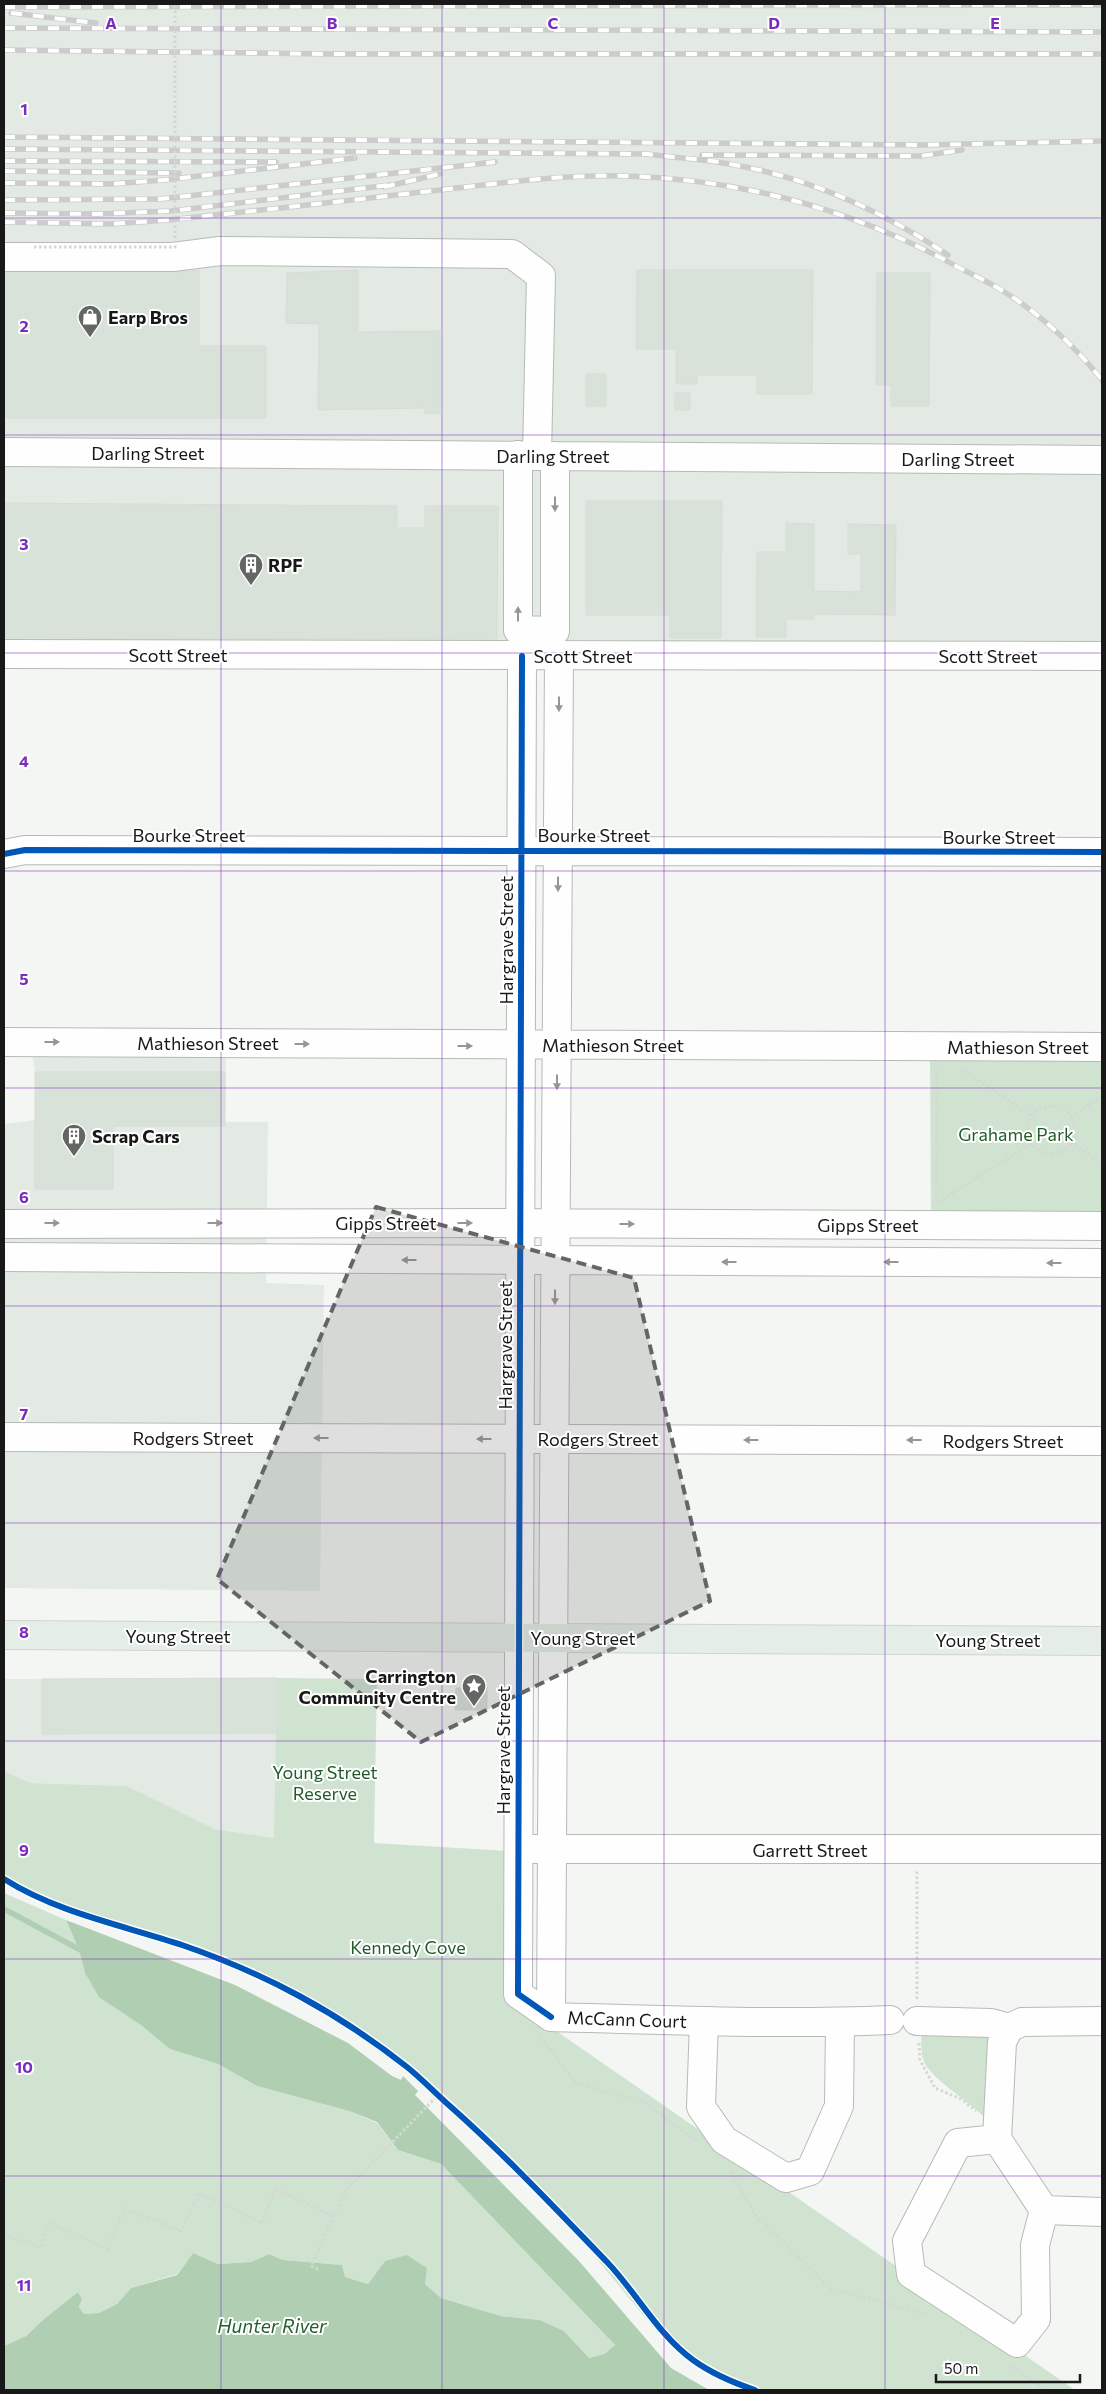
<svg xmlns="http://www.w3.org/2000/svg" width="1106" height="2394" viewBox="0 0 1106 2394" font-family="Commissioner,sans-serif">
  <rect width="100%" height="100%" fill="#f3f6f3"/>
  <path fill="#e3eae3" d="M4,4H1102V652L4,644Z
    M32,1052L226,1056L225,1122H268L266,1283L324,1285L320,1591L4,1588V1124L35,1120V1072Z
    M277,1678L275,1838L215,1829L127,1786L31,1783L4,1771V1679Z"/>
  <path fill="#d0e3d1" d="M930,1052L1102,1054V1215L931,1214Z
    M277,1678L377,1679L374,1843L508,1851L510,1999L1075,2390L739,2389L694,2365L657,2332L593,2254L487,2143L401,2068L339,2023L276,1985L209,1958L55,1907L17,1892L4,1883V1771L31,1783L127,1786L215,1829L274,1838Z
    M4,1893L66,1920L79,1950L85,1973L170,2049L218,2064L257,2086L349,2111L377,2123L398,2150L441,2164L615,2345L604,2354L589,2358L564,2331L540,2320L501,2316L441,2298L425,2284L385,2261L368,2284L345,2277L342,2265L283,2260L269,2254L251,2262L218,2264L193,2253L177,2274L131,2288L117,2304L99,2313L84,2314L79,2307L82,2299L78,2292L44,2319L26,2336L4,2346Z
    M921,2028L993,2032V2110L984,2117C970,2102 928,2077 923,2059C920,2050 922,2037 921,2028Z"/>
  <path fill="#b0cfb2" d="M66,1920L235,1985L348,2043L392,2076L401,2080L403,2076L418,2091L415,2095L579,2261L671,2368L709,2390H4V2346L26,2336L44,2319L78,2292L82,2299L79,2307L84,2314L99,2313L117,2304L131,2288L177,2275L193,2253L218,2264L251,2262L269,2254L283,2260L342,2265L345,2277L368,2284L385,2261L407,2255L427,2268L425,2284L441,2298L501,2316L540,2320L564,2331L589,2358L604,2354L615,2345L441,2164L398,2150L377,2122L349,2111L257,2086L218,2064L170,2049L141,2025L99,1997L85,1973L79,1950Z"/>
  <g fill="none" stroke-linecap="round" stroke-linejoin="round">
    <path stroke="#b0cfb2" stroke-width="5.5" d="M4,1909L86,1953"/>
  </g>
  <path fill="#d8e2d9" stroke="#d9dbd9" d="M199,270V346H266V418H4V273H173Z
    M358,270V332L440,331V413L425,414V408L318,410L319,324L286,323L287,273Z
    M637,270H813L812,394H757V375H697V384H676V349H636Z
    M877,273H930L929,406H891V385H876Z
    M586,374H606V406H586Z
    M675,393H690V410H675Z
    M586,501H722L721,638H670V615H586Z
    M4,503L397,506V528H425V506H498L497,639L4,638Z
    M786,523L814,524V591L861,592V554H848V524L896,525L895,615L814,614L813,619H786V637H756L757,552H786Z
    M35,1072H225V1126H113V1189H35Z
    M277,1678V1733L42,1734V1679Z
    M487,1687V1710H455L456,1688Z"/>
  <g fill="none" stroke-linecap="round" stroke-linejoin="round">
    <defs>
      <path id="minor" d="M4,257H173L220,251L512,254L541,276L537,455
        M4,452L1102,460
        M518,455V630L555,631V456
        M4,654L1102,656
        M522,656L518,1994L551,2017
        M4,854L25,850L1102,852
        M4,1042L1102,1047
        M4,1224L502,1223L1102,1226
        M4,1257L1102,1263
        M4,1437L1102,1441
        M534,1849H1102
        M551,2017L559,656
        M551,2017C664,2020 777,2025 890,2020
        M704,2021L701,2107L724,2140L786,2178L810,2171L839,2106L840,2022
        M917,2021L991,2023L1009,2028
        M1102,2021L1022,2022L1009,2028L1002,2042L997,2139L1044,2210L1102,2212
        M997,2139L958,2143L907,2241L911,2274L1017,2343L1036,2319L1035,2245L1044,2210"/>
      <path id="major" d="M4,1635L1102,1641"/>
    </defs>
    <use href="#minor" stroke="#b7bab7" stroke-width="30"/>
    <use href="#major" stroke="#d1d2d1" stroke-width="30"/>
    <path stroke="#d5d7d5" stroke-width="3" stroke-dasharray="2.5 2.5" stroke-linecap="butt" d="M962,1069L1031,1116
      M1027 1130a24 24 0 1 1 48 0a24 24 0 1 1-48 0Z
      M1071,1117L1102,1097
      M1071,1142L1102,1164
      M939,1202L1031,1143
      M936,1204L937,1068
      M917,1999V1871
      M540,2037L577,2084L643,2101L695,2141
      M919,2043L920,2060L935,2088L961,2099L976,2111
      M730,2171L755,2215L831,2289L927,2314
      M4,2235L41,2247L47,2222L108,2249L124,2208L181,2231L199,2193L262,2223L275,2189L333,2216L348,2188L438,2095
      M318,2269L311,2266L333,2216
      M1009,2365L1046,2390"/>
    <use href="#minor" stroke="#fdfefd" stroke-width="28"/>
    <use href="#major" stroke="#e5eee6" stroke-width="28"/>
    <defs>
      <path id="rail" d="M4,7L1102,5
        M11,13L96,23
        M4,28L1102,32
        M4,50L328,54H1102
        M4,137L922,145L1102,141
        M4,149L647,154C676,158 706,159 735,165C813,179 882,211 948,255
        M702,155L921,156L962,150
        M4,161L276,162
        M4,171L179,173
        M4,183L110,184L164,180L355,158
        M384,187L440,174
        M4,200L160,199L495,162
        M4,213L97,214L171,211L390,185
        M4,222L111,224L168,220C256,211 343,201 431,191C495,184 560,174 625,176C737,179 846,208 945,260C962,270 981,278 998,288C1037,311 1074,345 1102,380"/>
    </defs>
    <use href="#rail" stroke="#ccc" stroke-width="5.5"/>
    <use href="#rail" stroke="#fff" stroke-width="4" stroke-dasharray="11" stroke-linecap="butt"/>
    <path stroke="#d5d7d5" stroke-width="3" stroke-dasharray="2.5 2.5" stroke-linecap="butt" d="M34,247H175V4"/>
    <defs>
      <path id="cycleway" d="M522,656L518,1994L551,2017
        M4,854L25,850L1102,852
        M4,1879C58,1913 122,1925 182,1945C266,1974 337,2012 407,2067C422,2079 436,2094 451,2107C506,2156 556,2209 607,2262C636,2292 658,2335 693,2360C711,2373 734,2383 755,2390"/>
    </defs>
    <use href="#cycleway" stroke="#fff" stroke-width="9"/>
    <use href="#cycleway" stroke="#0057b8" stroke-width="6"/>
  </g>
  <defs><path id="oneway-solid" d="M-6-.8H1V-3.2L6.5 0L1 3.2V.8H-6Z" transform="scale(1.25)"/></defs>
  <g fill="#969696">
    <use href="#oneway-solid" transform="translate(555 504) rotate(90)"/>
    <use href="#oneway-solid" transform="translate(518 614) rotate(-90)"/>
    <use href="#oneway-solid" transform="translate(559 704) rotate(90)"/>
    <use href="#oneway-solid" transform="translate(558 884) rotate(90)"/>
    <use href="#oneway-solid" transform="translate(52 1042)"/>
    <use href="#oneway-solid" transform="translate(302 1044)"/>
    <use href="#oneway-solid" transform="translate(465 1046)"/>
    <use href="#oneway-solid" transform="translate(557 1082) rotate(90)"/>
    <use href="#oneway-solid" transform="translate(52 1223)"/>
    <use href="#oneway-solid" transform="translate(215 1223)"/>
    <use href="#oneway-solid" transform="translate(465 1223)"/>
    <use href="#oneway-solid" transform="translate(627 1224)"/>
    <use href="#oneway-solid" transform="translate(409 1260) rotate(-180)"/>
    <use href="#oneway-solid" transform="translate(729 1262) rotate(-180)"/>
    <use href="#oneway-solid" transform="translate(891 1262) rotate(-180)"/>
    <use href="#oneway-solid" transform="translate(1054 1263) rotate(-180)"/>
    <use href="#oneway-solid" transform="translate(555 1297) rotate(90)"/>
    <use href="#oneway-solid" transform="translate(321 1438) rotate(-180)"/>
    <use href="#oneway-solid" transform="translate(484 1439) rotate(-180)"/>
    <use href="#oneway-solid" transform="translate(751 1440) rotate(-180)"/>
    <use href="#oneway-solid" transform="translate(914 1440) rotate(-180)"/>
  </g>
  <path fill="#646664" fill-opacity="0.2" stroke="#646664" stroke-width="4" stroke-dasharray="10 6" stroke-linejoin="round" d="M376,1207L634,1278L710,1601L421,1742L217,1579Z"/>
  <path fill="none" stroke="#7b2cbf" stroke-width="1" stroke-opacity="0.55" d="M221,4V2390M442,4V2390M664,4V2390M885,4V2390M4,218H1102M4,435H1102M4,653H1102M4,871H1102M4,1088H1102M4,1306H1102M4,1523H1102M4,1741H1102M4,1959H1102M4,2176H1102"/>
  <defs>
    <symbol id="shop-pin" viewBox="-11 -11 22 30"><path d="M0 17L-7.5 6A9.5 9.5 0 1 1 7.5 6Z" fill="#646664" stroke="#fff"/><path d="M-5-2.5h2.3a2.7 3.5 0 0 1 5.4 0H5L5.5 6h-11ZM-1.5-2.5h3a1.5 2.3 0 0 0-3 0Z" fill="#fff"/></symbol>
    <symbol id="building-pin" viewBox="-11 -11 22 30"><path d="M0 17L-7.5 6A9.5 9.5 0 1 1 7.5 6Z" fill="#646664" stroke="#fff"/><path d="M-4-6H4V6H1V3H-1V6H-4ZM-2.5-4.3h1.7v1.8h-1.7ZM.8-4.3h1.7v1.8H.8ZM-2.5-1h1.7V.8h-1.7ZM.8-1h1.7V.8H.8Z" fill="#fff"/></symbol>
    <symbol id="sight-pin" viewBox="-11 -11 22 30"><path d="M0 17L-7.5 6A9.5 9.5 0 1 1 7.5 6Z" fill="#646664" stroke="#fff"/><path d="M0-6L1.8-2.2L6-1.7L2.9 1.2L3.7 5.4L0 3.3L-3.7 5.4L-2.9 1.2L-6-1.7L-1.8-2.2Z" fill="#fff"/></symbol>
  </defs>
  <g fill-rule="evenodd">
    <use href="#shop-pin" x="76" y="303" width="28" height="38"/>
    <use href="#building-pin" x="237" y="551" width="28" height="38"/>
    <use href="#building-pin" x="60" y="1122" width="28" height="38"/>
    <use href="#sight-pin" x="460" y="1672" width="28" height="38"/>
  </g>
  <g text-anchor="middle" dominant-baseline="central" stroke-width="4" stroke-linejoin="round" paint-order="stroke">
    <g font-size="18" font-weight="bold" fill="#171817" stroke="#fff" text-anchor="start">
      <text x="108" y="317">Earp Bros</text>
      <text x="268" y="565">RPF</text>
      <text x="92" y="1136">Scrap Cars</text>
      <text x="456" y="1676" text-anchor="end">Carrington<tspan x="456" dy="21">Community Centre</tspan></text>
    </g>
    <g font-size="18" fill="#171817" stroke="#fff">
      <text x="148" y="453">Darling Street</text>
      <text x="553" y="456">Darling Street</text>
      <text x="958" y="459">Darling Street</text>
      <text x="178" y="655">Scott Street</text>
      <text x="583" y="656">Scott Street</text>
      <text x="988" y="656">Scott Street</text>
      <text x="189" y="835">Bourke Street</text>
      <text x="594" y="835">Bourke Street</text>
      <text x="999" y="837">Bourke Street</text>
      <text transform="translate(506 940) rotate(-90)">Hargrave Street</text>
      <text x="208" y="1043">Mathieson Street</text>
      <text x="613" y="1045">Mathieson Street</text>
      <text x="1018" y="1047">Mathieson Street</text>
      <text x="386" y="1223">Gipps Street</text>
      <text x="868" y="1225">Gipps Street</text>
      <text transform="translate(505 1345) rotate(-90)">Hargrave Street</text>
      <text x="193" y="1438">Rodgers Street</text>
      <text x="598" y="1439">Rodgers Street</text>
      <text x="1003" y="1441">Rodgers Street</text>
      <text x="178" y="1636">Young Street</text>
      <text x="583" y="1638">Young Street</text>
      <text x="988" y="1640">Young Street</text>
      <text transform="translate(503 1750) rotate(-90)">Hargrave Street</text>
      <text x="810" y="1850">Garrett Street</text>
      <text transform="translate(627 2019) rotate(2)">McCann Court</text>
    </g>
    <g font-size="18" fill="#1f5c29" stroke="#fff">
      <text x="1016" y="1134">Grahame Park</text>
      <text x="325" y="1772">Young Street<tspan x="325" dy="21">Reserve</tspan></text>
      <text x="408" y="1947">Kennedy Cove</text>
    </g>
    <g font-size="19" font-style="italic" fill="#24602d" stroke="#fff">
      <text x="272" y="2325">Hunter River</text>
    </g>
  </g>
  <g font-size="16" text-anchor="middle" font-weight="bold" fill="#7b2cbf" stroke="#fff" stroke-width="4" stroke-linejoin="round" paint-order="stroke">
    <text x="111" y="29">A</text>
    <text x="332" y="29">B</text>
    <text x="553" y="29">C</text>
    <text x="774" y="29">D</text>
    <text x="995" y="29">E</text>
    <text x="24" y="115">1</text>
    <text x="24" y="332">2</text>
    <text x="24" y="550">3</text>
    <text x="24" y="767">4</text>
    <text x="24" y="985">5</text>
    <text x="24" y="1203">6</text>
    <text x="24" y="1420">7</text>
    <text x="24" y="1638">8</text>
    <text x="24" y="1856">9</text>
    <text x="24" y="2073">10</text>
    <text x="24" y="2291">11</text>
  </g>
  <rect width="1106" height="2394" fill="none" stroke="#171817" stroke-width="10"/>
  <path d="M936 2374v8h144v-8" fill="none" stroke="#171817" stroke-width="2.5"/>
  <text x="944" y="2374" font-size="15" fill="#171817" stroke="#ffffff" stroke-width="4" paint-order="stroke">50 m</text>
</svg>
